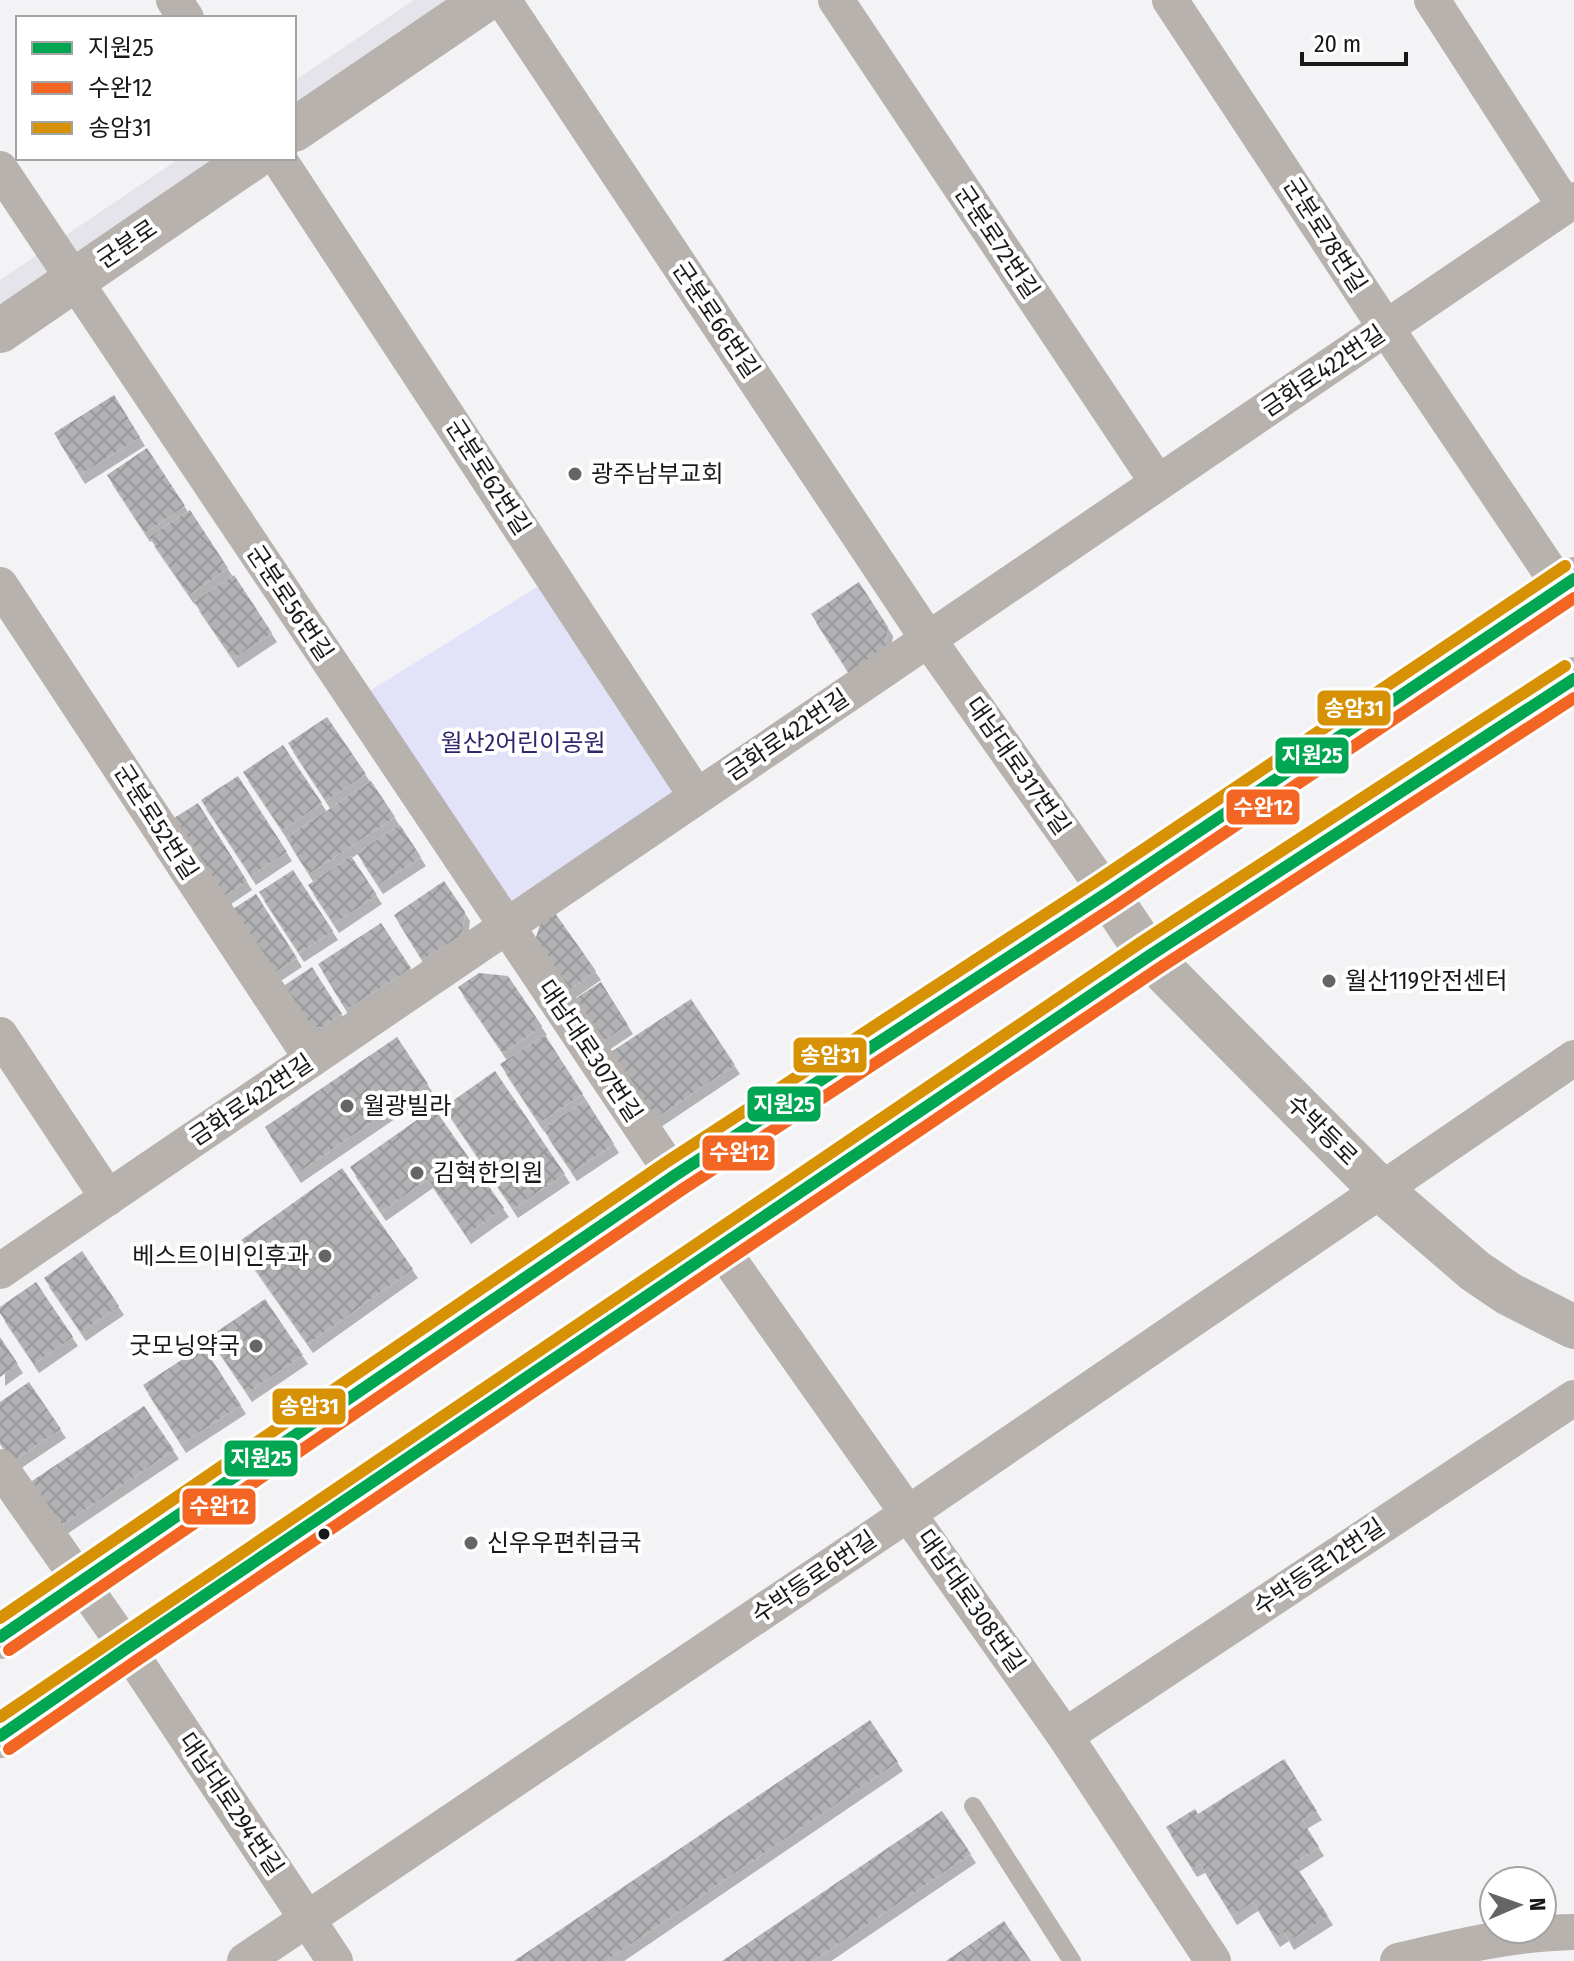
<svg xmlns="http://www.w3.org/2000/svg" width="1574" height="1961" viewBox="0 0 1574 1961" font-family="'Fira Sans Condensed','Noto Sans KR',sans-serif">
  <defs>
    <pattern id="building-cross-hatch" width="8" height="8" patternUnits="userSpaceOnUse" patternTransform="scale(2)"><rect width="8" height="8" fill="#b2b2b4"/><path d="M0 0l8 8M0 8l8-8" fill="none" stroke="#98989a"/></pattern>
    <filter id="shadow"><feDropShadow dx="5" dy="9" stdDeviation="0" flood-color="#0004"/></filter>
  </defs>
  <rect width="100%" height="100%" fill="#f3f3f5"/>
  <path fill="#e4e4ea" d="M414,0H467L294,118V81Z
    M180,158H235L0,318V280Z"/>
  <path fill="#e2e2f9" d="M553,577L697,797L507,926L355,700Z"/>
  <path fill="url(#building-cross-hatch)" filter="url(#shadow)" d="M114,395L140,437L80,475L54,433Z
    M147,448L185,506L145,533L107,475Z
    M190,510L228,568L189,595L149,537Z
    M234,575L272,633L233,659L194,602Z
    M859,582L888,627L885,650L849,673L811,614Z
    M327,717L366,774L326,801L288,743Z
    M283,745L322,803L282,830L243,772Z
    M238,776L287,852L251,876L201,800Z
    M371,781L395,817L309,874L286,838Z
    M198,803L247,881L217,901L166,823Z
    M400,825L421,857L378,885L357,853Z
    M351,856L377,895L334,924L308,885Z
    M293,870L333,931L299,953L259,892Z
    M444,881L465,912L462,935L422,960L394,915Z
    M256,894L297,958L268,977L227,913Z
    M555,913L596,971L563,994L532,951L540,924Z
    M381,923L411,968L346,1010L318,964Z
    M312,967L342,1014L321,1028L302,1025L279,989Z
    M479,973L508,976L542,1026L503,1053L458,987Z
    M601,982L628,1025L598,1045L570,1002Z
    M691,999L735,1065L653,1120L608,1054Z
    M545,1035L583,1094L539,1123L500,1064Z
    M397,1037L428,1084L296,1174L265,1127Z
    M495,1071L565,1174L513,1209L444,1107Z
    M586,1100L614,1144L572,1172L543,1129Z
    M434,1108L504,1208L466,1235L428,1179L381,1212L350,1167Z
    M342,1168L413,1269L308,1344L237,1243Z
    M82,1251L119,1306L81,1332L44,1278Z
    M36,1282L73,1337L34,1364L0,1313V1307Z
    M265,1299L303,1355L247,1393L209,1337Z
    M0,1337L18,1364L0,1377Z
    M203,1346L241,1405L181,1444L143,1385Z
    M29,1382L61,1429L12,1462L0,1444V1402Z
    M144,1406L174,1450L59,1527L29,1483Z
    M870,1720L898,1762L606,1961H514Z
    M1284,1759L1317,1811L1302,1820L1319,1847L1294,1863L1328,1916L1289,1941L1284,1932L1275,1938L1253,1902L1232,1916L1200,1864L1192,1868L1166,1827L1195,1809L1198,1814Z
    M942,1811L971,1854L813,1961H722Z
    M1004,1921L1031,1961H946Z"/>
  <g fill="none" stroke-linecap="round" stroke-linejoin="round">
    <path stroke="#b8b2ae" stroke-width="18" d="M973,1806L1072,1961"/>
    <path stroke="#b8b2ae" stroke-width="36" d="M174,0L186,18
      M503,0L928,639L1107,893
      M836,0L1158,483
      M1170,0L1386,328L1561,588
      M1432,0L1565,206
      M278,158L697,797
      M0,169L674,1176
      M0,585L312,1059
      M0,1035L108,1198
      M720,1247L1065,1736L1213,1961
      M0,1271L1574,200
      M0,1467L127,1648L335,1961
      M1065,1736L1574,1398
      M245,1961L909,1513L1574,1058
      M1398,1961C1456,1947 1514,1933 1574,1932"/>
    <path stroke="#b8b2ae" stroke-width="44" d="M294,130L485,0
      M0,331L253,158
      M1107,893L1149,956L1381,1190L1475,1271L1509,1294L1574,1327"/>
    <path stroke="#bab3b0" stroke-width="44" d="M0,1637L674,1176L1107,893L1574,579
      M0,1736L127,1648L1149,956L1574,679"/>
    <defs>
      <path id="bus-1" d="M0,1637L674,1176L1107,893L1574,579
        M0,1736L127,1648L1149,956L1574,679"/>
      <path id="bus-2" d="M9,1650L683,1189L1116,906L1574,598
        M9,1749L136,1661L1158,969L1574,698"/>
      <path id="bus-3" d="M0,1618L665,1163L1098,880L1565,566
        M0,1717L1140,943L1565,666"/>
    </defs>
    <use href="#bus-1" stroke="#fff" stroke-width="18"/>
    <use href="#bus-2" stroke="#fff" stroke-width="18"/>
    <use href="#bus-3" stroke="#fff" stroke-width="18"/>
    <use href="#bus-1" stroke="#00a651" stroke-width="12"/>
    <use href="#bus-2" stroke="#f26522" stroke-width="12"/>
    <use href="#bus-3" stroke="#d69104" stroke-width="12"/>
  </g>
  <g fill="#656567" stroke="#fff" stroke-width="3">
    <circle cx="575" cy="474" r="8"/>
    <circle cx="1329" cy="981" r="8"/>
    <circle cx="347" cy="1106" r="8"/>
    <circle cx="417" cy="1173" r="8"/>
    <circle cx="325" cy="1256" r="8"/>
    <circle cx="256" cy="1346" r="8"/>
    <circle cx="471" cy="1543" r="8"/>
  </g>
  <circle fill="#19191a" stroke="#fff" stroke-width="3" cx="324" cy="1534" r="7"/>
  <g text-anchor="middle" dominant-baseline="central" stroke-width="8" stroke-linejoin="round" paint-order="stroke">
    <g font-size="24" fill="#19191a" stroke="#fff">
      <text transform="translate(1325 235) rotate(57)">군분로78번길</text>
      <text transform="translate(997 242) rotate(56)">군분로72번길</text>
      <text transform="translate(127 244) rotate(-34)">군분로</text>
      <text transform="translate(716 320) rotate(56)">군분로66번길</text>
      <text transform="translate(1323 371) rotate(-34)">금화로422번길</text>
      <text transform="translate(488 477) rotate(57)">군분로62번길</text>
      <text transform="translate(290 603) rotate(56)">군분로56번길</text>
      <text transform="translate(787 735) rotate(-34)">금화로422번길</text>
      <text transform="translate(1018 766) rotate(55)">대남대로317번길</text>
      <text transform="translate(156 822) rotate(57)">군분로52번길</text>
      <text transform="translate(590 1051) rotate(56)">대남대로307번길</text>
      <text transform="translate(251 1100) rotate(-34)">금화로422번길</text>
      <text transform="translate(1322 1130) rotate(45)">수박등로</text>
      <text transform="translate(1319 1567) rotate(-34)">수박등로12번길</text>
      <text transform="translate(814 1577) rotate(-34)">수박등로6번길</text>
      <text transform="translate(971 1601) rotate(55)">대남대로308번길</text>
      <text transform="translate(231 1804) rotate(56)">대남대로294번길</text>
    </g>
    <g font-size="24" fill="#19191a" stroke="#fff" text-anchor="start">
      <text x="591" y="474">광주남부교회</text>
      <text x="1345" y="981">월산119안전센터</text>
      <text x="363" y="1106">월광빌라</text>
      <text x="433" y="1173">김혁한의원</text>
      <text x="309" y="1256" text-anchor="end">베스트이비인후과</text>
      <text x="240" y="1346" text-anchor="end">굿모닝약국</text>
      <text x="487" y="1543">신우우편취급국</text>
    </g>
    <g font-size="24" fill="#31256c" stroke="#fff">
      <text x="523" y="743">월산2어린이공원</text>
    </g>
  </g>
  <g stroke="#fff" stroke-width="3">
    <rect x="1316" y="689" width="76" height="38" rx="8" fill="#d69104"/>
    <rect x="1274" y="736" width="76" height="39" rx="8" fill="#00a651"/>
    <rect x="1225" y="788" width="76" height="38" rx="8" fill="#f26522"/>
    <rect x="792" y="1036" width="76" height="38" rx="8" fill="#d69104"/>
    <rect x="746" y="1085" width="76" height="38" rx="8" fill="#00a651"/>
    <rect x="701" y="1134" width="75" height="38" rx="8" fill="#f26522"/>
    <rect x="271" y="1387" width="76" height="39" rx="8" fill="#d69104"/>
    <rect x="223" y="1439" width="76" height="39" rx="8" fill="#00a651"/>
    <rect x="181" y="1487" width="76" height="39" rx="8" fill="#f26522"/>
  </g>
  <g font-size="22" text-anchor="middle" font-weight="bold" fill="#fff">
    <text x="1354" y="716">송암31</text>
    <text x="1312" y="763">지원25</text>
    <text x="1263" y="815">수완12</text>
    <text x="830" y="1063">송암31</text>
    <text x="784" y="1112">지원25</text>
    <text x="739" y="1160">수완12</text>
    <text x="309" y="1414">송암31</text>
    <text x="261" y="1466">지원25</text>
    <text x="219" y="1514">수완12</text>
  </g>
  <rect x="16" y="16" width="280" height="144" fill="#ffffff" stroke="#a3a3a3" stroke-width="2"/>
  <rect x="32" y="42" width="40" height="12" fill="#00a651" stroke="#a3a3a3" stroke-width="2"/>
  <text x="88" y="56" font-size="24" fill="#19191a">지원25</text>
  <rect x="32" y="82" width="40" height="12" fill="#f26522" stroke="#a3a3a3" stroke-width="2"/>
  <text x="88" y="96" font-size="24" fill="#19191a">수완12</text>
  <rect x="32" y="122" width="40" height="12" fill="#d69104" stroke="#a3a3a3" stroke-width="2"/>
  <text x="88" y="136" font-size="24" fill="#19191a">송암31</text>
  <g transform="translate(1518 1905) rotate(88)"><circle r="38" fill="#ffffff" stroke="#a3a3a3" stroke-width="2"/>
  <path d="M0-6L14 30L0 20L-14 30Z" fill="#656567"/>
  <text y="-12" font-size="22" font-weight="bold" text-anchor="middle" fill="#19191a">N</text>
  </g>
  <path d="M1302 52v12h104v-12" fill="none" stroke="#19191a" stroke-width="4"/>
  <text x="1314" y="52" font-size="24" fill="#19191a" stroke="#ffffff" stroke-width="6" paint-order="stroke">20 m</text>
</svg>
